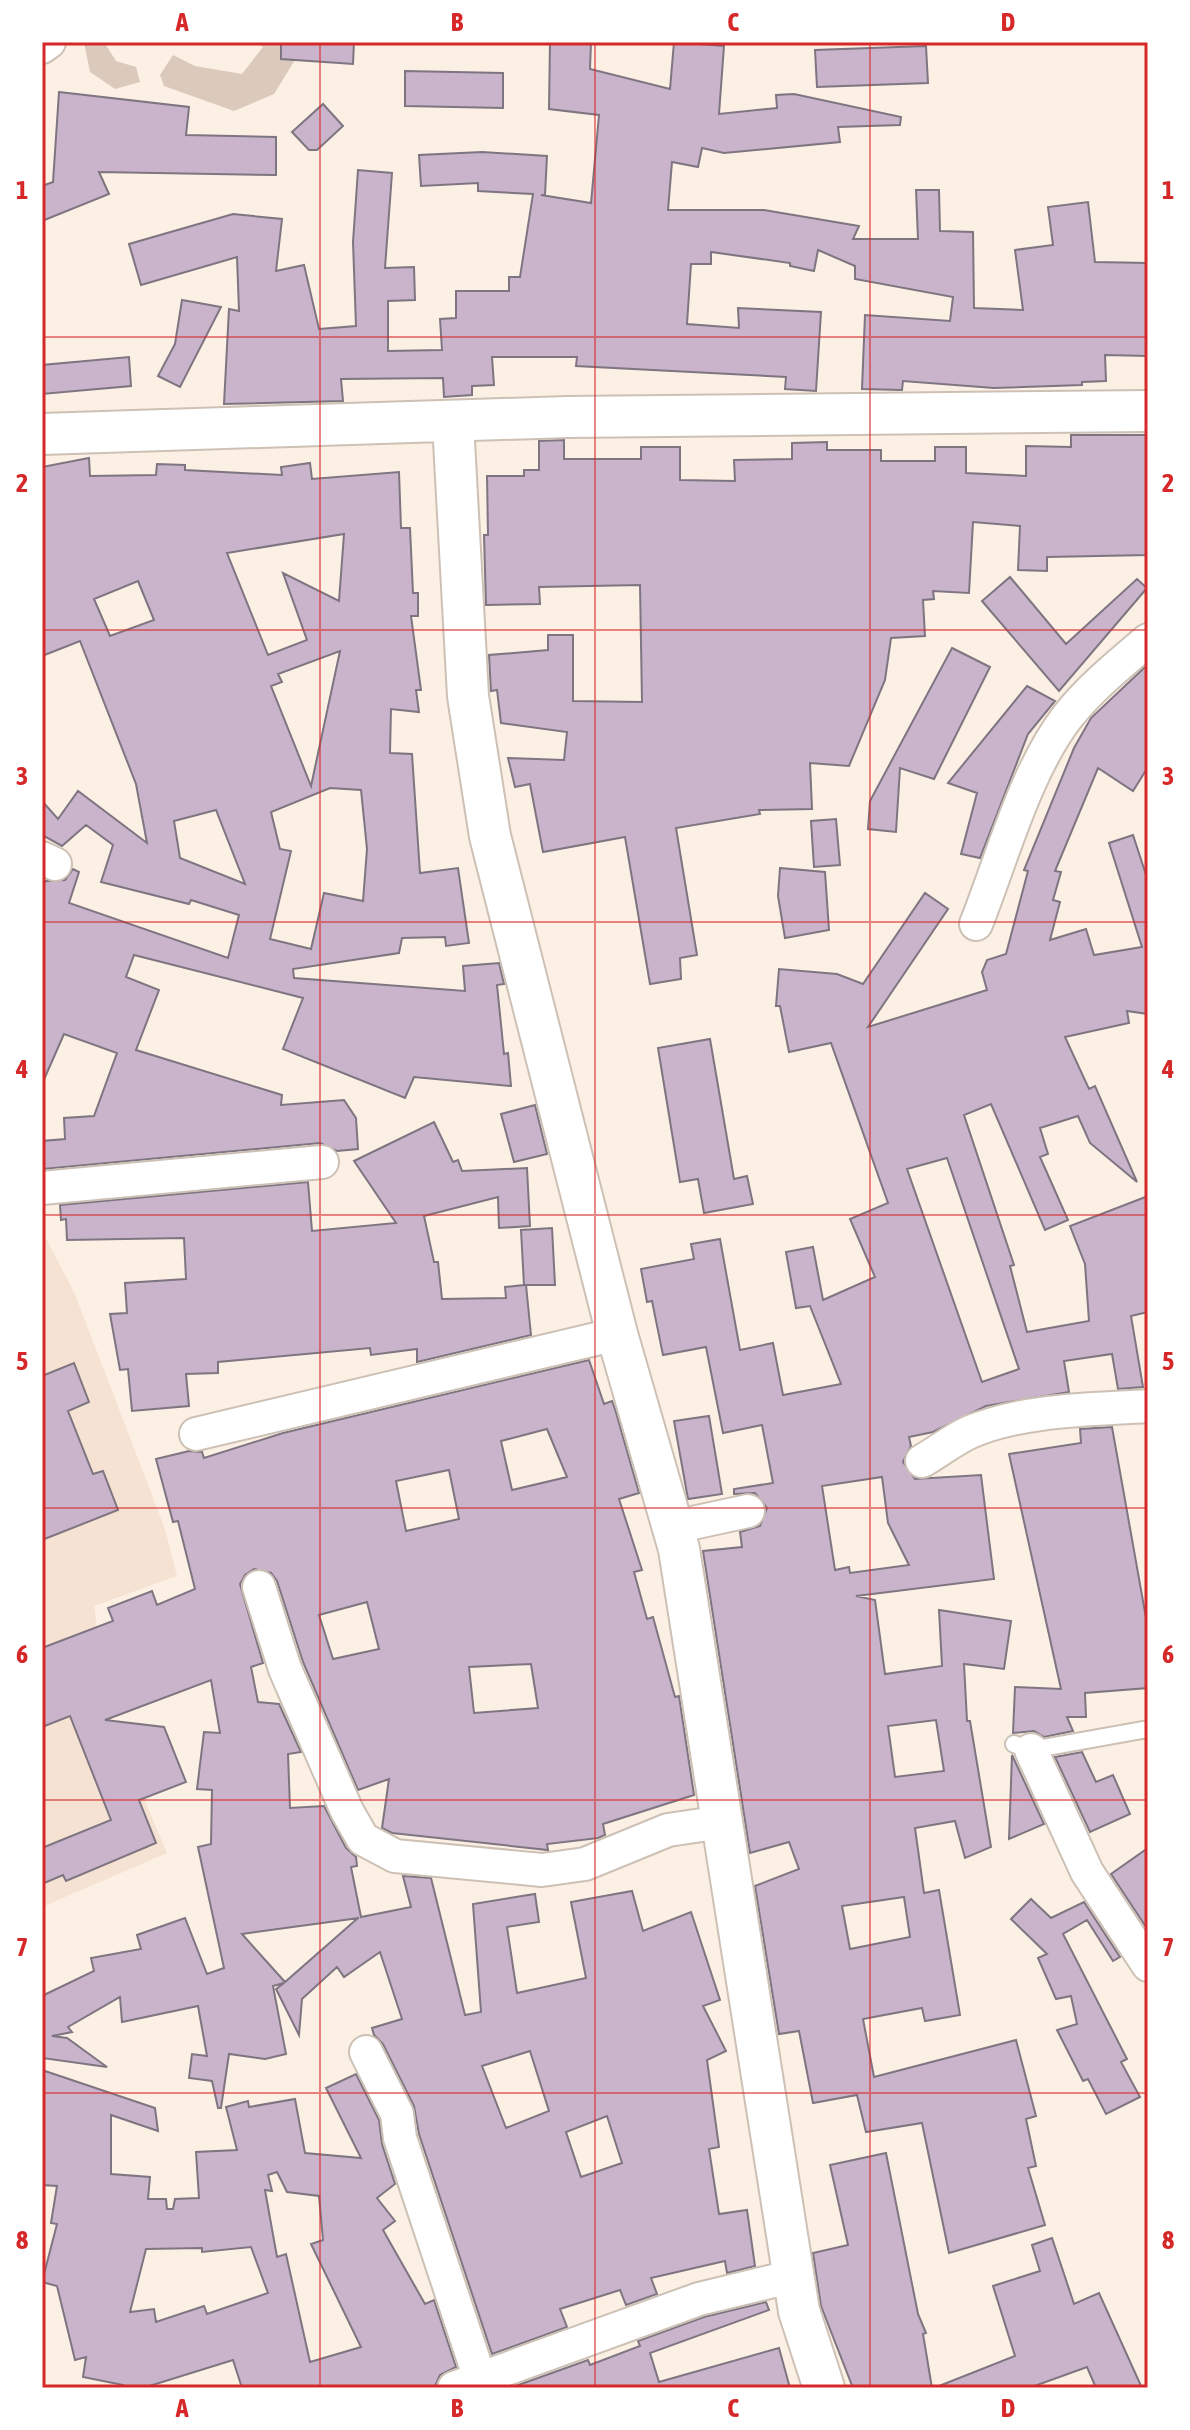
<svg xmlns="http://www.w3.org/2000/svg" width="1190" height="2430" viewBox="0 0 1190 2430" font-family="'Asap Condensed',sans-serif">
  <rect width="100%" height="100%" fill="#fcefe4"/>
  <path fill="#f5e2d2" d="M42,1231L74,1292L165,1529L177,1576L94,1606L108,1713L167,1853L42,1907Z"/>
  <path fill="#dbcabc" d="M84,42H104L116,61L136,67L140,82L115,89L90,72Z
    M255,42H299L303,47L274,94L234,111L164,86L160,75L173,55L195,66L242,74L263,47Z"/>
  <path fill="#c9b4cc" stroke="#7e7580" stroke-width="2" fill-rule="evenodd" d="M281,42H354L353,64L281,59Z
    M550,42H591L590,69L670,89L674,42L724,46L719,114L777,108L776,95L794,94L901,117L900,125L838,127L840,142L724,153L702,148L698,167L672,162L668,210H764L859,226L853,239H918L916,190H939L940,231L973,232L974,308L1023,310L1015,250L1053,245L1048,207L1088,202L1095,262L1148,263V356L1105,355L1106,381L1082,382V385L994,388L903,381L902,390L862,389L865,315L950,321L953,297L855,279V266L818,250L814,271L790,266V263L711,252V264H691L687,324L739,328L738,308L821,312L816,391L785,389L786,377L576,366L577,357H492L494,385L472,386V395L444,397L443,378L341,379L343,401L224,404L229,309L239,311L237,257L141,285L129,244L233,214L282,219L276,271L304,265L319,329L356,326L353,242L358,170L392,173L385,268L414,267L415,300L388,301V351L442,350L440,319L456,318V291H509V277H520L533,194L478,191V183L421,186L419,155L482,152L547,156L545,195H541L591,203L599,115L549,109Z
    M926,46L928,83L817,87L815,50Z
    M405,71L503,73V108L405,106Z
    M59,92L189,107L186,135L276,137V175L99,172L109,194L42,221V186L53,182Z
    M323,104L343,126L317,150H309L292,132Z
    M182,300L221,307L180,387L158,376L175,344Z
    M129,357L131,386L42,394V365Z
    M1071,435H1148V555L1047,557V571L1018,570L1020,526L973,522L969,593L933,591L934,599L923,600L925,636L891,638L885,680L849,766L810,763L812,809L759,810L760,814L676,828L697,955L680,958L681,979L650,984L625,837L543,852L530,784L515,787L508,758L564,760L567,732L501,723L497,690L491,691L489,655L548,650V635H573V701L642,702L640,585L539,587L540,604L486,605L484,535H488L487,476H524V470H539V441L564,440V459H641V447H680V480L735,481L734,460L792,459V443L827,442V450H881V461H935V447H966V473L1026,476V446L1071,447Z
    M89,458L90,476L156,475L157,464L185,465V470L282,475L281,467L310,463L312,479L399,472L401,528H410L413,593H418V616H411L421,690H416L419,712L391,709L390,753L412,754L420,873L458,868L469,943L446,946L445,937L402,938L399,953L293,969L294,978L465,991L463,966L499,963L504,984L497,985L504,1054L508,1053L511,1086L414,1077L405,1098L283,1049L303,998L134,955L126,977L159,990L136,1050L282,1095L281,1105L344,1100L356,1118L358,1149L337,1151L320,1143L43,1169L42,1141L65,1139L64,1118L94,1116L117,1053L64,1034L42,1084V886L46,881L65,880L73,869L79,872L69,903L228,958L239,915L191,900L189,904L101,882L113,845L86,825L62,846L42,835V801L58,819L78,791L147,843L136,784L80,641L42,656V467ZM344,534L339,601L283,573L307,640L268,655L227,553ZM138,581L154,620L110,636L94,599ZM340,651L311,786L271,686L282,682L278,674ZM330,788L361,790L367,849L363,901L324,893L311,949L270,939L291,851L280,849L271,812ZM216,810L245,884L180,858L174,821Z
    M1010,577L1066,644L1137,579L1147,588L1059,691L982,601Z
    M952,648L990,667L934,779L900,768L896,832L868,829L870,801Z
    M1144,668H1148V767L1133,791L1098,768L1055,871L1061,872L1053,900L1060,902L1050,940L1086,929L1094,955L1142,947L1109,843L1133,835L1148,881V1014L1127,1011L1129,1023L1065,1037L1089,1089L1095,1086L1137,1182L1090,1143L1078,1116L1040,1128L1048,1154L1040,1157L1068,1220L1045,1230L991,1104L964,1115L1014,1265L1010,1266L1027,1332L1089,1321L1085,1264L1070,1226L1148,1196V1312L1131,1316L1143,1387L1118,1389L1112,1354L1064,1361L1069,1392L986,1406L933,1432L909,1437L911,1446L903,1462L915,1479L981,1475L994,1579L856,1596L875,1600L885,1674L942,1666L939,1610L1011,1621L1004,1669L964,1664L967,1721H970L991,1847L965,1858L955,1821L915,1828L924,1893L939,1890L960,2015L925,2021L922,2008L863,2019L874,2077L1016,2040L1036,2116L1026,2119L1036,2166L1028,2168L1045,2225L949,2253L922,2123L866,2132L857,2095L813,2103L799,2031L779,2034L755,1886L799,1869L789,1842L750,1853L703,1551L742,1547L740,1532L760,1526L767,1508L755,1493L734,1494V1489L773,1483L762,1425L723,1433L706,1347L663,1355L652,1301L647,1302L641,1269L694,1259L691,1244L720,1239L740,1350L773,1343L783,1395L841,1384L810,1306L796,1308L786,1252L813,1247L823,1300L875,1277L850,1219L888,1203L831,1043L789,1052L780,1006H776L779,969L837,974L863,984L925,893L948,909L868,1027L987,990L982,972L987,960L1006,954L1028,871L1024,870L1074,748L1091,718ZM947,1158L1019,1369L982,1382L907,1169ZM882,1477L888,1523L909,1565L850,1573L849,1567L835,1570L822,1486ZM936,1720L944,1771L895,1777L888,1726ZM904,1897L910,1937L850,1949L842,1906Z
    M1027,686L1055,701L1028,734L980,858L961,854L977,793L948,783Z
    M836,819L840,865L814,867L811,821Z
    M780,868L825,872L829,930L785,938L778,896Z
    M710,1039L734,1179L747,1176L753,1204L704,1213L698,1179L680,1182L658,1048Z
    M535,1105L547,1154L514,1162L501,1114Z
    M434,1122L453,1162L458,1160L462,1171L527,1168L530,1226L499,1228L498,1197L424,1216L434,1262H438L442,1299L506,1298L505,1287L524,1285L521,1230L552,1228L555,1285H526L531,1335L417,1362V1349L371,1355L370,1348L218,1362V1373L186,1374L189,1406L132,1411L128,1369L120,1370L110,1314L127,1313L125,1283L186,1279L184,1238L67,1240L66,1219L61,1220L60,1205L308,1182L312,1231L396,1223L354,1161Z
    M589,1360L604,1404L612,1401L615,1409L639,1493L619,1499L642,1570L634,1572L647,1619L653,1617L675,1697L679,1696L694,1795L603,1824L605,1835L598,1838L547,1844L548,1850L392,1833L382,1828L389,1779L358,1790L303,1662L277,1581L271,1573L254,1569L245,1575L240,1584L263,1663L251,1667L258,1702L279,1704L301,1752L288,1754L290,1808L324,1806L346,1848L356,1857L357,1866L351,1867L361,1917L411,1907L403,1876L431,1878L465,2015L481,2012L473,1904L535,1894L539,1922L507,1927L517,1993L586,1978L571,1902L632,1891L643,1931L691,1912L720,2000L703,2006L726,2051L707,2060L719,2147L709,2149L719,2214L747,2210L755,2266L727,2273L725,2261L651,2278L657,2294L626,2305L620,2290L560,2309L567,2327L492,2354L419,2134L414,2106L383,2044L374,2035L372,2028L402,2019L380,1952L344,1977L337,1967L302,1999L299,2035L276,1989L284,1983L273,1986L286,2054L265,2059L229,2054L221,2108H218L212,2081L189,2078L192,2054L207,2056L198,2006L122,2022L120,1997L68,2027L72,2032L52,2036L67,2038L107,2067L42,2058V1996L94,1971L91,1958L141,1949L137,1935L185,1918L207,1974L224,1968L198,1847L211,1844L212,1790L197,1789L204,1732L220,1733L211,1680L105,1720L164,1727L186,1782L139,1800L156,1843L66,1881L63,1875L42,1884V1848L111,1820L70,1716L42,1727V1648L113,1621L108,1608L152,1591L157,1605L195,1589L178,1521L173,1522L156,1459L189,1451L202,1452L204,1458L283,1433ZM547,1429L567,1477L512,1490L501,1441ZM449,1470L459,1519L406,1531L396,1481ZM367,1602L379,1649L333,1659L319,1615ZM531,1664L538,1708L474,1713L469,1667ZM358,1918L285,1982L242,1934L359,1918ZM530,2051L549,2111L506,2128L482,2066ZM607,2116L622,2163L581,2177L566,2132Z
    M74,1363L89,1402L68,1411L93,1474L103,1471L118,1510L42,1540V1376Z
    M709,1416L722,1494L688,1499L674,1421Z
    M1112,1427L1148,1629V1688L1085,1693L1086,1717H1067L1073,1731L1044,1737L1034,1731L1013,1733L1015,1687L1061,1689L1009,1454L1081,1443L1080,1429Z
    M1082,1752L1096,1782L1113,1775L1130,1814L1090,1832L1055,1757Z
    M1012,1755L1044,1824L1009,1839Z
    M1148,1848V1930L1111,1874Z
    M1031,1899L1051,1918L1084,1902L1120,1957L1113,1961L1087,1920L1063,1934L1127,2059L1121,2062L1140,2097L1106,2114L1088,2079L1083,2081L1057,2030L1077,2024L1071,1996L1056,1999L1038,1958L1047,1954L1011,1919Z
    M42,2070L155,2108L158,2131L111,2115V2174L150,2177L148,2199H166L167,2209H173L175,2199L199,2198L196,2152L237,2150L226,2107L248,2101L249,2107L295,2099L305,2153L361,2158L326,2088L356,2074L379,2120L382,2144L395,2184L377,2198L395,2221L383,2230L425,2304L434,2300L456,2367L440,2375L435,2386L429,2388H242L233,2360L143,2388H122L123,2385L83,2377L86,2357L75,2360L57,2286L42,2282L57,2224L51,2223L57,2186L42,2185ZM277,2172L287,2192L319,2196L323,2240L311,2244L361,2347L310,2362L286,2254L277,2257L265,2190L272,2191L268,2175ZM251,2247L268,2293L207,2314L204,2306L156,2322L154,2309L130,2312L146,2249L202,2248V2252Z
    M886,2153L918,2314L926,2333L923,2334L932,2388H853L821,2306L813,2253L848,2245L830,2165Z
    M1052,2238L1074,2304L1099,2293L1142,2388H1096L1087,2367L1029,2388H934L1015,2356L993,2286L1040,2271L1032,2245Z
    M766,2302L769,2310L650,2353L659,2382L779,2348L790,2388H510L588,2360L590,2365L640,2346L638,2341L704,2317Z"/>
  <g fill="none" stroke-linecap="round" stroke-linejoin="round">
    <defs>
      <path id="service" d="M1014,1744L1031,1750L1148,1729"/>
      <path id="minor" d="M42,47L49,42
        M42,858L55,864
        M976,924C1002,859 1025,771 1068,716C1091,687 1120,664 1148,640
        M42,1188L322,1162
        M196,1434L617,1334
        M922,1461C938,1452 954,1439 970,1432C1025,1409 1090,1410 1148,1406
        M674,1527L748,1511
        M259,1587L285,1669L347,1811L363,1839L395,1856L542,1870L585,1864L668,1830L722,1822
        M1031,1750L1087,1872L1148,1965
        M366,2052L397,2114L400,2138L480,2379
        M454,2388L699,2299L794,2276"/>
      <path id="tertiary" d="M453,423L468,696L490,836L617,1334L679,1549L799,2311L824,2388
        M42,434L567,417L1148,411"/>
    </defs>
    <use href="#service" stroke="#cdc1b6" stroke-width="20"/>
    <use href="#minor" stroke="#cdc1b6" stroke-width="36"/>
    <use href="#tertiary" stroke="#cdc1b6" stroke-width="44"/>
    <use href="#service" stroke="#fff" stroke-width="16"/>
    <use href="#minor" stroke="#fff" stroke-width="32"/>
    <use href="#tertiary" stroke="#fff" stroke-width="40"/>
  </g>
  <path fill="none" stroke="#d62828" stroke-width="2" stroke-opacity="0.55" d="M320,42V2388M595,42V2388M870,42V2388M42,337H1148M42,630H1148M42,922H1148M42,1215H1148M42,1508H1148M42,1800H1148M42,2093H1148"/>
  <rect width="1190" height="2430" fill="none" stroke="#ffffff" stroke-width="88"/>
  <rect x="44" y="44" width="1102" height="2342" fill="none" stroke="#d62828" stroke-width="3"/>
  <g font-size="26" text-anchor="middle" font-weight="bold" fill="#d62828">
    <text x="182" y="31">A</text>
    <text x="457" y="31">B</text>
    <text x="733" y="31">C</text>
    <text x="1008" y="31">D</text>
    <text x="22" y="199">1</text>
    <text x="1168" y="199">1</text>
    <text x="22" y="492">2</text>
    <text x="1168" y="492">2</text>
    <text x="22" y="785">3</text>
    <text x="1168" y="785">3</text>
    <text x="22" y="1078">4</text>
    <text x="1168" y="1078">4</text>
    <text x="22" y="1370">5</text>
    <text x="1168" y="1370">5</text>
    <text x="22" y="1663">6</text>
    <text x="1168" y="1663">6</text>
    <text x="22" y="1956">7</text>
    <text x="1168" y="1956">7</text>
    <text x="22" y="2249">8</text>
    <text x="1168" y="2249">8</text>
    <text x="182" y="2417">A</text>
    <text x="457" y="2417">B</text>
    <text x="733" y="2417">C</text>
    <text x="1008" y="2417">D</text>
  </g>
</svg>
